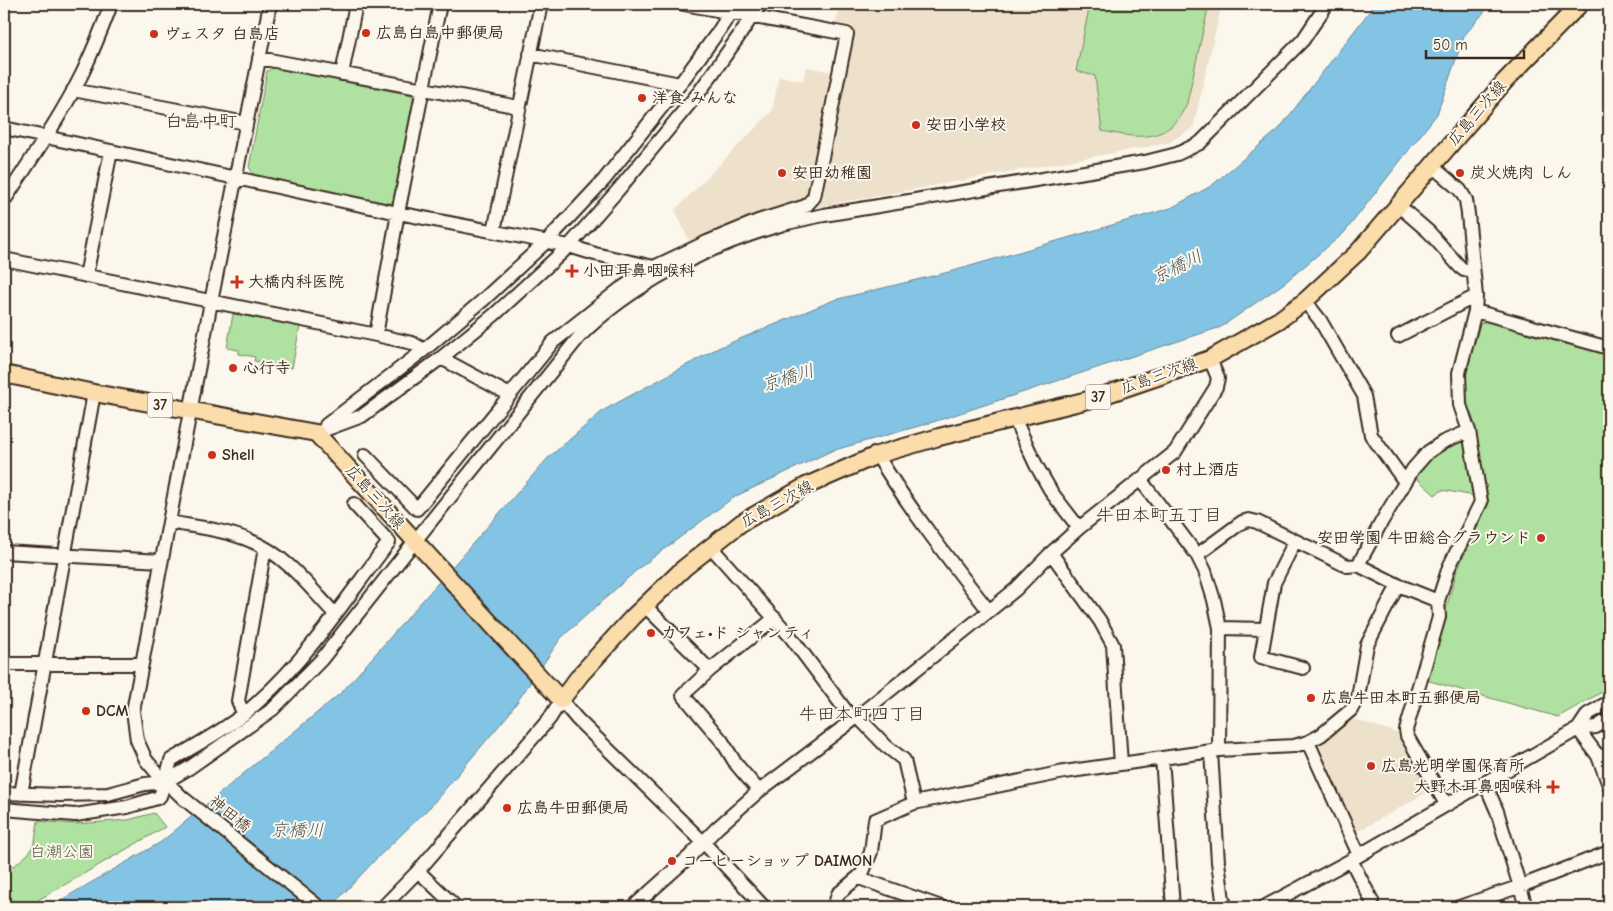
<svg xmlns="http://www.w3.org/2000/svg" width="1613" height="911" viewBox="0 0 1613 911" font-family="'Comic Neue','Klee One',sans-serif">
  <rect width="100%" height="100%" fill="#fbf7ec"/>
  <filter id="ink" filterUnits="userSpaceOnUse"><feTurbulence type="fractalNoise" baseFrequency=".02" numOctaves="2"/><feDisplacementMap in="SourceGraphic" scale="10" xChannelSelector="R" yChannelSelector="G"/><feConvolveMatrix kernelMatrix="1 2 1 2 8 2 1 2 1" color-interpolation-filters="sRGB"/></filter>
  <g filter="url(#ink)">
    <path fill="#eee1cc" d="M839,4H1222L1193,128L1168,143L817,207L853,27L836,23Z
      M806,67L833,72L809,193L803,199L771,209L689,241L675,210L772,111L779,76L803,81Z
      M1350,718L1401,734L1431,788L1428,792L1353,834L1313,745Z"/>
    <path fill="#afe1a1" stroke="#758660" d="M1090,4H1209L1187,103C1169,145 1138,138 1102,131L1095,76L1076,71Z
      M273,68L412,95L415,101L396,199L386,206L255,177L249,167L267,71Z
      M233,314L300,326L292,368L254,361L255,357L239,354V350L227,348Z
      M1487,320L1609,354V666L1606,679L1609,684V688L1558,717L1426,680L1457,570L1489,503L1474,426L1467,406L1466,374L1480,324Z
      M1463,436L1475,496L1442,490L1435,495L1412,474L1423,460Z
      M154,813L165,827L26,907H4V867L15,865L29,853L35,841L38,821L76,824L128,820Z"/>
    <path fill="#83c4e4" stroke="#668695" d="M1375,4H1491L1464,36L1437,114L1344,233L1283,284L1221,327L933,422L831,451L734,497L639,568L561,638L508,715L430,807L375,860L331,907H49L161,842L342,692L548,458L604,410L718,348L834,300L953,271L1171,208L1211,186L1279,129Z"/>
    <g fill="none" stroke-linecap="round" stroke-linejoin="round">
      <defs>
        <path id="minor" d="M270,4L211,302L133,711L137,740L146,760L157,773L183,798L319,907
          M530,54L680,84
          M259,58L519,107
          M342,74L356,4
          M73,90L246,123
          M4,128L398,213L569,246L595,254L654,267L658,269
          M1432,166L1460,190L1466,200L1468,214L1476,296L1475,311L1459,373L1460,405L1469,431L1481,502L1449,567L1438,601L1439,617L1406,730L1407,736L1446,804
          M4,201C31,159 61,117 83,72C93,50 103,27 111,4
          M1399,206L1429,232L1460,267L1464,270L1473,269
          M494,231L541,4
          M4,259L376,335L412,343L424,350
          M86,276L111,151
          M1305,301L1320,320L1364,396L1371,435L1405,482
          M1475,311L1609,348
          M376,335L398,213L440,4
          M1398,336L1476,296
          M441,358L510,395
          M1014,418L1036,465L1052,493L1079,528
          M326,425L424,350L482,301L547,241L604,180L680,84L718,32L736,4
          M316,433L362,416L441,358L494,315L569,246L619,189L700,91L739,36L760,4
          M365,455L417,509L553,342L620,289L654,267L707,242L758,221L806,206L814,197L847,34L684,4
          M877,455C911,511 949,560 989,611
          M1140,479L1197,555L1205,571L1214,600L1220,628L1219,750
          M169,522C196,527 226,530 251,541C286,555 310,588 335,614
          M1295,541L1274,583L1261,657L1303,668
          M711,547L790,636L853,720
          M4,552L161,561
          M1051,553L1100,621L1113,645L1121,764
          M1197,555L1242,522L1249,520L1257,522L1347,566L1358,565L1398,585
          M1358,565L1382,521L1413,469L1428,452L1443,442L1469,431
          M645,606L710,670
          M1220,628L1266,629
          M4,664H141
          M243,713L238,701L265,548
          M857,716L886,746L904,760L914,803
          M1578,729L1598,756L1609,755
          M1578,729L1596,727L1609,719
          M1308,742L1359,855
          M1211,752L1218,862L1223,900L1227,907
          M1598,756L1609,785
          M1162,758L1173,907
          M1485,783L1497,811L1526,907
          M759,791L736,764L722,741L683,695L710,670L775,618
          M4,793L60,795L108,794L145,784L165,782L171,760C200,743 235,724 259,701C310,655 348,596 389,542L354,504
          M21,794L94,393
          M4,809L75,815L127,807L157,798L160,796L165,782L189,768L273,709L321,660L415,541L579,337C631,284 709,246 780,225C794,221 809,218 824,215L1145,162L1177,154L1200,143L1303,40L1327,4
          M1351,860L1372,901L1371,907
          M418,871L456,907
          M859,878L941,907
          M383,907L418,871L550,718L561,700L577,719L703,842L764,907
          M633,907L690,856L717,828L759,791L853,720L989,611L1016,589L1051,553L1079,528L1175,452L1216,387L1218,378L1210,359
          M834,907L838,894L862,874L871,852L875,820L914,803L1064,772L1219,750L1294,746L1308,742L1321,735L1351,710L1358,697L1367,645L1398,585L1438,601
          M1264,907L1351,860L1578,729L1588,714L1609,702
          M1459,907L1521,886L1609,852"/>
        <path id="major" d="M4,374L94,393L316,433L561,700L581,674L633,617L684,568L741,523L806,486L877,455L939,437L1096,398L1210,359L1279,320L1305,301L1358,252L1505,81L1580,4"/>
      </defs>
      <use href="#minor" stroke="#3b2a1e" stroke-width="16"/>
      <use href="#major" stroke="#3b2a1e" stroke-width="20"/>
      <use href="#minor" stroke="#fbf7ec" stroke-width="12"/>
      <use href="#major" stroke="#fbddab" stroke-width="16"/>
    </g>
  </g>
  <g fill="#c8321e" stroke="#fbf7ec" stroke-width="2">
    <circle cx="366" cy="33" r="5"/>
    <circle cx="154" cy="34" r="5"/>
    <circle cx="642" cy="98" r="5"/>
    <circle cx="916" cy="125" r="5"/>
    <circle cx="782" cy="173" r="5"/>
    <circle cx="1460" cy="173" r="5"/>
    <path d="M569.5 263.5h5v5h5v5h-5v5h-5v-5h-5v-5h5z"/>
    <path d="M234.5 274.5h5v5h5v5h-5v5h-5v-5h-5v-5h5z"/>
    <circle cx="233" cy="368" r="5"/>
    <circle cx="212" cy="455" r="5"/>
    <circle cx="1166" cy="470" r="5"/>
    <circle cx="1541" cy="538" r="5"/>
    <circle cx="651" cy="633" r="5"/>
    <circle cx="1311" cy="698" r="5"/>
    <circle cx="86" cy="711" r="5"/>
    <circle cx="1371" cy="766" r="5"/>
    <path d="M1550.5 779.5h5v5h5v5h-5v5h-5v-5h-5v-5h5z"/>
    <circle cx="507" cy="808" r="5"/>
    <circle cx="672" cy="861" r="5"/>
  </g>
  <g text-anchor="middle" dominant-baseline="central" stroke-width="4" stroke-linejoin="round" paint-order="stroke">
    <g fill="#fbf7ec" stroke="#75685c" stroke-width="1">
      <rect x="1085.5" y="384.5" width="25" height="25" rx="4"/>
      <rect x="147.5" y="392.5" width="25" height="25" rx="4"/>
    </g>
    <g font-size="15" font-weight="bold" fill="#3b2a1e">
      <text x="1098" y="397">37</text>
      <text x="160" y="405">37</text>
    </g>
    <g font-size="16" font-weight="bold" fill="#3b2a1e" stroke="#fbf7ec" text-anchor="start">
      <text x="376" y="33">広島白島中郵便局</text>
      <text x="164" y="34">ヴェスタ 白島店</text>
      <text x="652" y="98">洋食 みんな</text>
      <text x="926" y="125">安田小学校</text>
      <text x="792" y="173">安田幼稚園</text>
      <text x="1470" y="173">炭火焼肉 しん</text>
      <text x="583" y="271">小田耳鼻咽喉科</text>
      <text x="248" y="282">大橋内科医院</text>
      <text x="243" y="368">心行寺</text>
      <text x="222" y="455">Shell</text>
      <text x="1176" y="470">村上酒店</text>
      <text x="1531" y="538" text-anchor="end">安田学園 牛田総合グラウンド</text>
      <text x="661" y="633">カフェ•ド シャンティ</text>
      <text x="1321" y="698">広島牛田本町五郵便局</text>
      <text x="96" y="711">DCM</text>
      <text x="1381" y="766">広島光明学園保育所</text>
      <text x="1542" y="787" text-anchor="end">大野木耳鼻咽喉科</text>
      <text x="517" y="808">広島牛田郵便局</text>
      <text x="682" y="861">コーヒーショップ DAIMON</text>
    </g>
    <g font-size="16" fill="#3b2a1e" stroke="#fbf7ec">
      <text transform="translate(1477 113) rotate(-49)">広島三次線</text>
      <text transform="translate(1159 376) rotate(-19)">広島三次線</text>
      <text transform="translate(375 497) rotate(48)">広島三次線</text>
      <text transform="translate(777 504) rotate(-29)">広島三次線</text>
      <text transform="translate(230 814) rotate(39)">神田橋</text>
    </g>
    <g font-size="16" fill="#58583f" stroke="#fbf7ec">
      <text x="62" y="852">白潮公園</text>
    </g>
    <g font-size="18" fill="#3b2a1e" stroke="#fbf7ec">
      <text x="201" y="121">白島中町</text>
      <text x="1159" y="515">牛田本町五丁目</text>
      <text x="862" y="714">牛田本町四丁目</text>
    </g>
    <g font-size="18" font-style="italic" fill="#515859" stroke="#fbf7ec">
      <text transform="translate(1177 267) rotate(-26)">京橋川</text>
      <text transform="translate(788 378) rotate(-17)">京橋川</text>
      <text x="297" y="830">京橋川</text>
    </g>
  </g>
  <rect width="1613" height="911" fill="none" stroke="#fbf7ec" stroke-width="20"/>
  <rect x="10" y="10" width="1593" height="891" fill="none" stroke="#3b2a1e" stroke-width="2" filter="url(#ink)"/>
  <path d="M1426 50v8h98v-8" fill="none" stroke="#3b2a1e" stroke-width="2.5"/>
  <text x="1433" y="50" font-size="15" fill="#3b2a1e" stroke="#fbf7ec" stroke-width="4" paint-order="stroke">50 m</text>
</svg>
